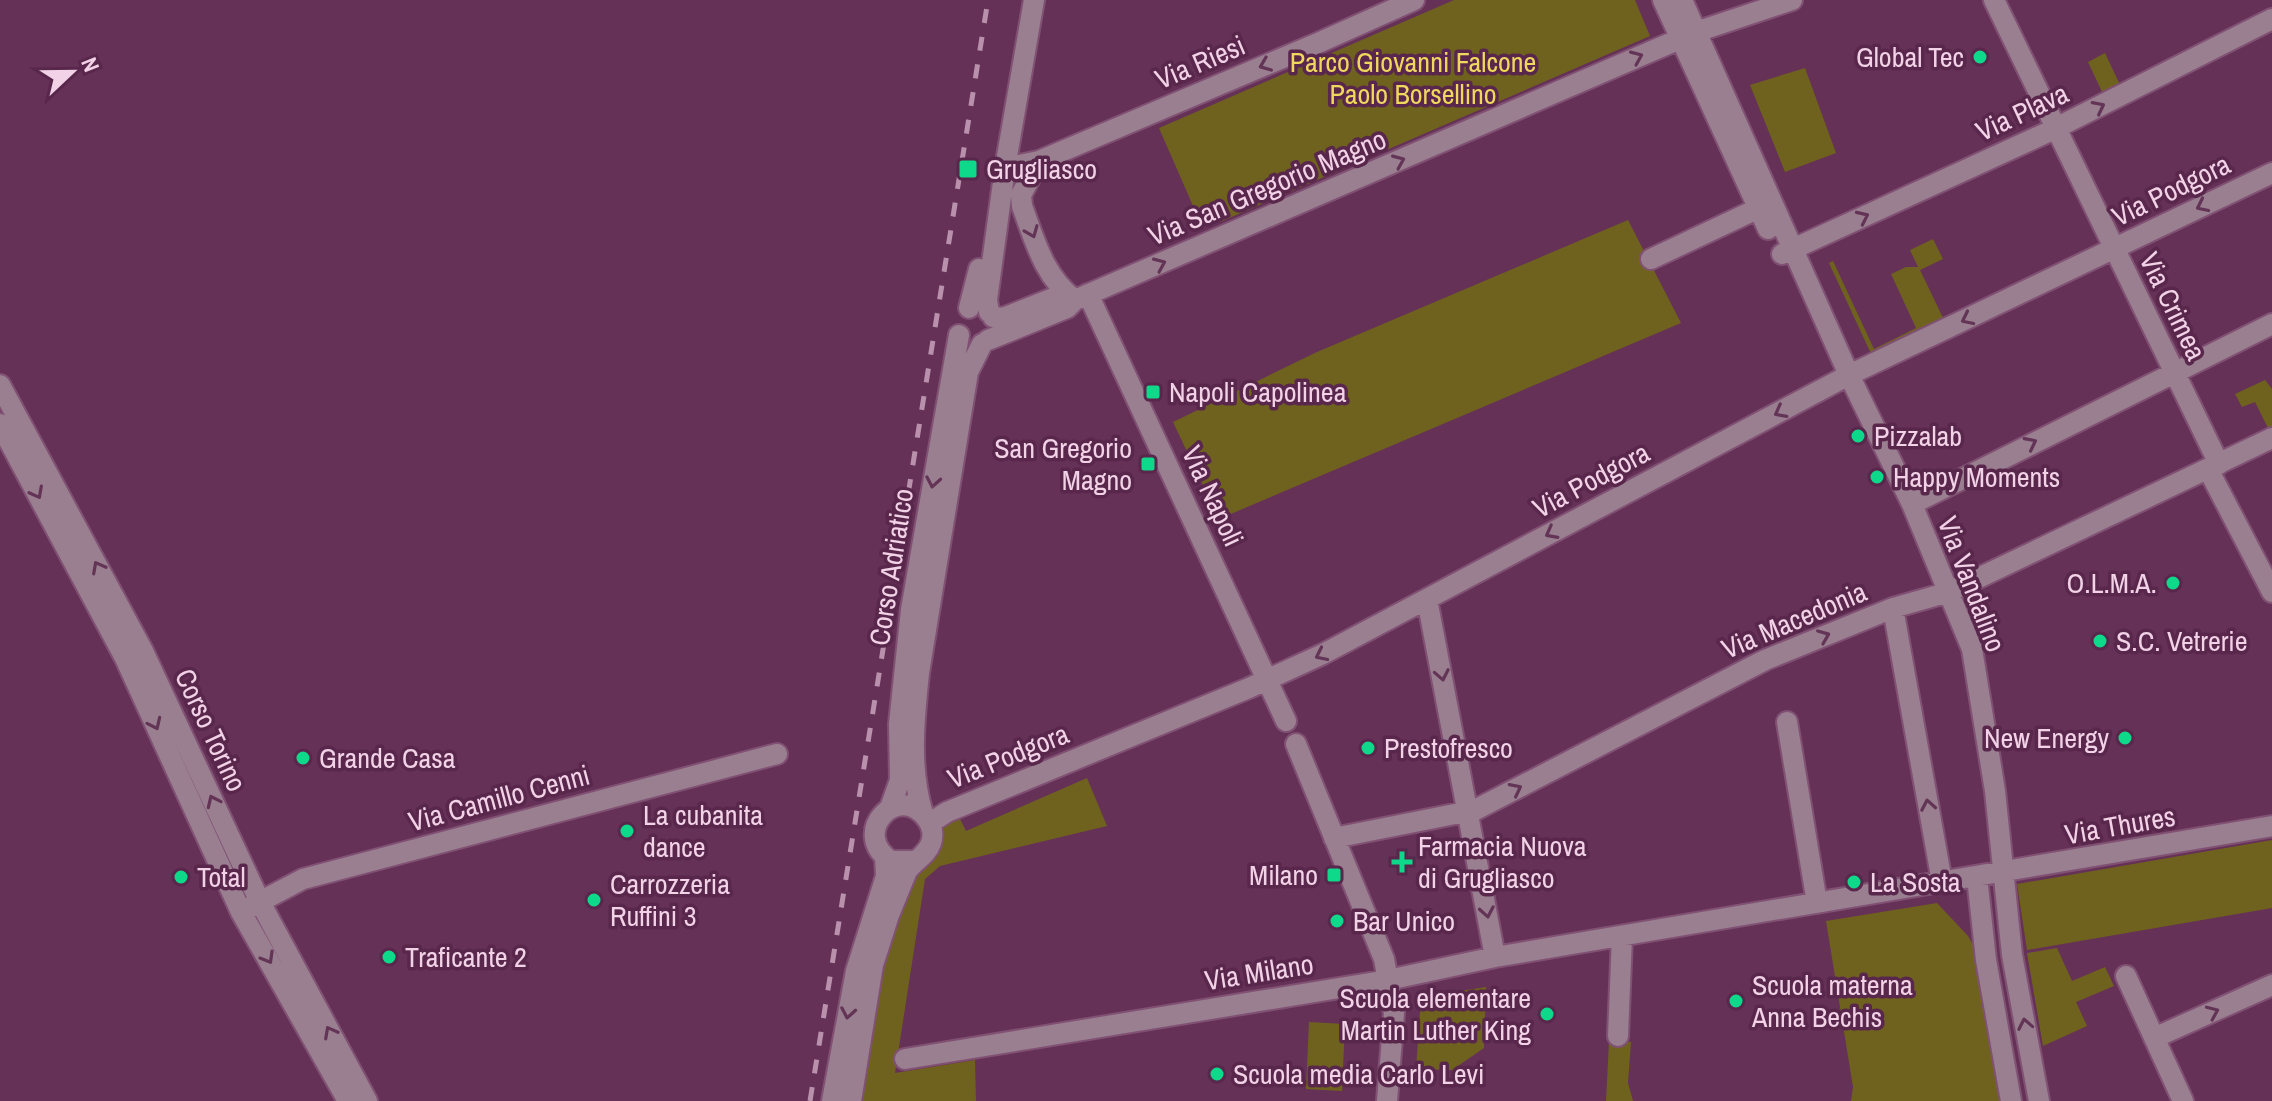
<svg xmlns="http://www.w3.org/2000/svg" width="2272" height="1101" viewBox="0 0 2272 1101" font-family="'Archivo Narrow',sans-serif">
  <rect width="100%" height="100%" fill="#653157"/>
  <path fill="#6f621e" d="M1454,0H1635L1650,36L1220,222L1214,208L1197,215L1159,128Z
    M2105,53L2120,85L2103,94L2088,62Z
    M1805,68L1836,153L1785,172L1750,85Z
    M1628,220L1681,323L1219,519L1173,422L1317,352Z
    M1933,239L1943,259L1920,270L1945,322L1872,356L1829,263L1833,261L1874,349L1916,328L1891,274L1906,267H1918L1910,250Z
    M2265,380L2272,389V426L2268,428L2255,402L2242,407L2235,394Z
    M1087,778L1107,826L940,866L925,879L895,1073L975,1060L976,1101H859L889,926L943,827L959,817L966,831Z
    M2272,840V908L2027,950L2017,884Z
    M1937,903L1968,936L1982,960L2004,1101H1851L1853,1087L1826,921Z
    M2057,948L2072,981L2105,967L2114,986L2076,1002L2087,1026L2043,1046L2027,953Z
    M1486,987L1484,1048L1452,1070L1416,1069L1421,997Z
    M1309,1022L1345,1024L1342,1091L1306,1089Z
    M1609,1041L1631,1042L1628,1083L1633,1101H1606Z"/>
  <g fill="none" stroke-linecap="round" stroke-linejoin="round">
    <defs>
      <path id="minor" d="M1663,0L1768,229
        M1682,0L1849,375L1912,504L1972,649L1995,791L2012,955L2039,1101
        M1994,0L2219,464
        M1039,161L1021,195L1022,206C1035,241 1044,277 1075,300L1696,32L1792,0
        M1005,168L1039,161L1318,43L1414,0
        M1782,254L2046,133L2272,19
        M1651,259L1759,208
        M1088,294L1286,721
        M969,308L979,269
        M989,312L987,300L1005,168L1034,0
        M988,340L1067,308L1075,300L1061,295L1003,318L993,317
        M0,385L143,651L260,902L367,1101
        M0,424L125,658L241,912L348,1101
        M2208,469L2272,592
        M1912,504L2272,324
        M1427,599L1495,957
        M1893,608L1942,882
        M1787,722L1817,903
        M1296,744L1384,959L1394,1013L1387,1101
        M890,808L900,780L899,724L911,610L959,335
        M923,814C909,768 914,720 919,673L968,372L982,344
        M930,823L947,812L1249,688L1323,654L1849,375L2272,173
        M1334,838L1475,810L1765,660L1893,608L1949,592L2272,438
        M1977,877L1986,960L2011,1101
        M248,908L303,879L777,754
        M2126,976L2183,1101
        M1618,1036L1622,936
        M2154,1038L2272,985
        M905,1059L1388,980L1495,957L2272,826
        M832,1101L856,971L886,876L885,857
        M851,1101L873,965L889,915L907,871C914,861 927,855 931,843C934,835 932,825 927,819C898,780 849,834 891,861H914"/>
    </defs>
    <use href="#minor" stroke="#815174" stroke-width="24"/>
    <use href="#minor" stroke="#997f90" stroke-width="20"/>
    <path stroke="#b991ad" stroke-width="5" stroke-dasharray="14 14" stroke-linecap="butt" d="M810,1101L988,0"/>
  </g>
  <defs><path id="oneway-chevron" d="M-2-3.5L2.5 0L-2 3.5" fill="none" stroke-width="1.6" stroke-linecap="round" stroke-linejoin="round" transform="scale(2)"/></defs>
  <g stroke="#633456">
    <use href="#oneway-chevron" transform="translate(1637 57) rotate(-23)"/>
    <use href="#oneway-chevron" transform="translate(1265 65) rotate(158)"/>
    <use href="#oneway-chevron" transform="translate(2099 107) rotate(-27)"/>
    <use href="#oneway-chevron" transform="translate(1399 161) rotate(-23)"/>
    <use href="#oneway-chevron" transform="translate(2202 206) rotate(154)"/>
    <use href="#oneway-chevron" transform="translate(1863 217) rotate(-25)"/>
    <use href="#oneway-chevron" transform="translate(1032 232) rotate(68)"/>
    <use href="#oneway-chevron" transform="translate(1160 264) rotate(-23)"/>
    <use href="#oneway-chevron" transform="translate(1967 319) rotate(154)"/>
    <use href="#oneway-chevron" transform="translate(1780 412) rotate(152)"/>
    <use href="#oneway-chevron" transform="translate(2031 443) rotate(-27)"/>
    <use href="#oneway-chevron" transform="translate(933 482) rotate(100)"/>
    <use href="#oneway-chevron" transform="translate(37 493) rotate(62)"/>
    <use href="#oneway-chevron" transform="translate(1551 533) rotate(152)"/>
    <use href="#oneway-chevron" transform="translate(98 567) rotate(-118)"/>
    <use href="#oneway-chevron" transform="translate(1824 636) rotate(-22)"/>
    <use href="#oneway-chevron" transform="translate(1321 655) rotate(154)"/>
    <use href="#oneway-chevron" transform="translate(1442 675) rotate(79)"/>
    <use href="#oneway-chevron" transform="translate(155 724) rotate(65)"/>
    <use href="#oneway-chevron" transform="translate(1516 789) rotate(-27)"/>
    <use href="#oneway-chevron" transform="translate(213 801) rotate(-115)"/>
    <use href="#oneway-chevron" transform="translate(1928 805) rotate(-100)"/>
    <use href="#oneway-chevron" transform="translate(1487 912) rotate(80)"/>
    <use href="#oneway-chevron" transform="translate(268 958) rotate(60)"/>
    <use href="#oneway-chevron" transform="translate(2213 1012) rotate(-24)"/>
    <use href="#oneway-chevron" transform="translate(848 1013) rotate(100)"/>
    <use href="#oneway-chevron" transform="translate(2025 1024) rotate(-101)"/>
    <use href="#oneway-chevron" transform="translate(330 1032) rotate(-118)"/>
  </g>
  <g fill="#0ed98a" stroke="#59274c" stroke-width="3">
    <circle cx="1980" cy="57" r="8"/>
    <rect x="958" y="159" width="20" height="20" rx="4"/>
    <rect x="1145" y="384" width="16" height="16" rx="4"/>
    <circle cx="1858" cy="436" r="8"/>
    <rect x="1140" y="456" width="16" height="16" rx="4"/>
    <circle cx="1877" cy="477" r="8"/>
    <circle cx="2173" cy="583" r="8"/>
    <circle cx="2100" cy="641" r="8"/>
    <circle cx="2125" cy="738" r="8"/>
    <circle cx="1368" cy="748" r="8"/>
    <circle cx="303" cy="758" r="8"/>
    <circle cx="627" cy="831" r="8"/>
    <path d="M1398 850h8v8h8v8h-8v8h-8v-8h-8v-8h8z"/>
    <rect x="1326" y="867" width="16" height="16" rx="4"/>
    <circle cx="181" cy="877" r="8"/>
    <circle cx="1854" cy="882" r="8"/>
    <circle cx="594" cy="900" r="8"/>
    <circle cx="1337" cy="921" r="8"/>
    <circle cx="389" cy="957" r="8"/>
    <circle cx="1736" cy="1001" r="8"/>
    <circle cx="1547" cy="1014" r="8"/>
    <circle cx="1217" cy="1074" r="8"/>
  </g>
  <g text-anchor="middle" dominant-baseline="central" stroke-width="7" stroke-linejoin="round" paint-order="stroke">
    <g font-size="28" fill="#f2d2e7" stroke="#59274c" text-anchor="start">
      <text x="1964" y="57" text-anchor="end">Global Tec</text>
      <text x="986" y="169">Grugliasco</text>
      <text x="1169" y="392">Napoli Capolinea</text>
      <text x="1874" y="436">Pizzalab</text>
      <text x="1132" y="448" text-anchor="end">San Gregorio<tspan x="1132" dy="32">Magno</tspan></text>
      <text x="1893" y="477">Happy Moments</text>
      <text x="2157" y="583" text-anchor="end">O.L.M.A.</text>
      <text x="2116" y="641">S.C. Vetrerie</text>
      <text x="2109" y="738" text-anchor="end">New Energy</text>
      <text x="1384" y="748">Prestofresco</text>
      <text x="319" y="758">Grande Casa</text>
      <text x="643" y="815">La cubanita<tspan x="643" dy="32">dance</tspan></text>
      <text x="1418" y="846">Farmacia Nuova<tspan x="1418" dy="32">di Grugliasco</tspan></text>
      <text x="1318" y="875" text-anchor="end">Milano</text>
      <text x="197" y="877">Total</text>
      <text x="1870" y="882">La Sosta</text>
      <text x="610" y="884">Carrozzeria<tspan x="610" dy="32">Ruffini 3</tspan></text>
      <text x="1353" y="921">Bar Unico</text>
      <text x="405" y="957">Traficante 2</text>
      <text x="1752" y="985">Scuola materna<tspan x="1752" dy="32">Anna Bechis</tspan></text>
      <text x="1531" y="998" text-anchor="end">Scuola elementare<tspan x="1531" dy="32">Martin Luther King</tspan></text>
      <text x="1233" y="1074">Scuola media Carlo Levi</text>
    </g>
    <g font-size="28" fill="#f2d2e7" stroke="#59274c">
      <text transform="translate(1200 62) rotate(-23)">Via Riesi</text>
      <text transform="translate(2022 112) rotate(-25)">Via Plava</text>
      <text transform="translate(1267 187) rotate(-23)">Via San Gregorio Magno</text>
      <text transform="translate(2171 190) rotate(-26)">Via Podgora</text>
      <text transform="translate(2173 306) rotate(64)">Via Crimea</text>
      <text transform="translate(1591 480) rotate(-28)">Via Podgora</text>
      <text transform="translate(1213 496) rotate(65)">Via Napoli</text>
      <text transform="translate(891 567) rotate(-81)">Corso Adriatico</text>
      <text transform="translate(1972 584) rotate(69)">Via Vandalino</text>
      <text transform="translate(1794 620) rotate(-23)">Via Macedonia</text>
      <text transform="translate(211 730) rotate(65)">Corso Torino</text>
      <text transform="translate(1008 756) rotate(-22)">Via Podgora</text>
      <text transform="translate(499 798) rotate(-15)">Via Camillo Cenni</text>
      <text transform="translate(2120 825) rotate(-10)">Via Thures</text>
      <text transform="translate(1259 972) rotate(-9)">Via Milano</text>
    </g>
    <g font-size="28" fill="#f0d85f" stroke="#59274c">
      <text x="1413" y="62">Parco Giovanni Falcone<tspan x="1413" dy="32">Paolo Borsellino</tspan></text>
    </g>
  </g>
  <g transform="translate(72 72) rotate(68)" stroke="#59274c" stroke-width="6" paint-order="stroke">
  <path d="M0-6L14 30L0 20L-14 30Z" fill="#f2d2e7"/>
  <text y="-12" font-size="22" font-weight="bold" text-anchor="middle" fill="#f2d2e7">N</text>
  </g>
</svg>
